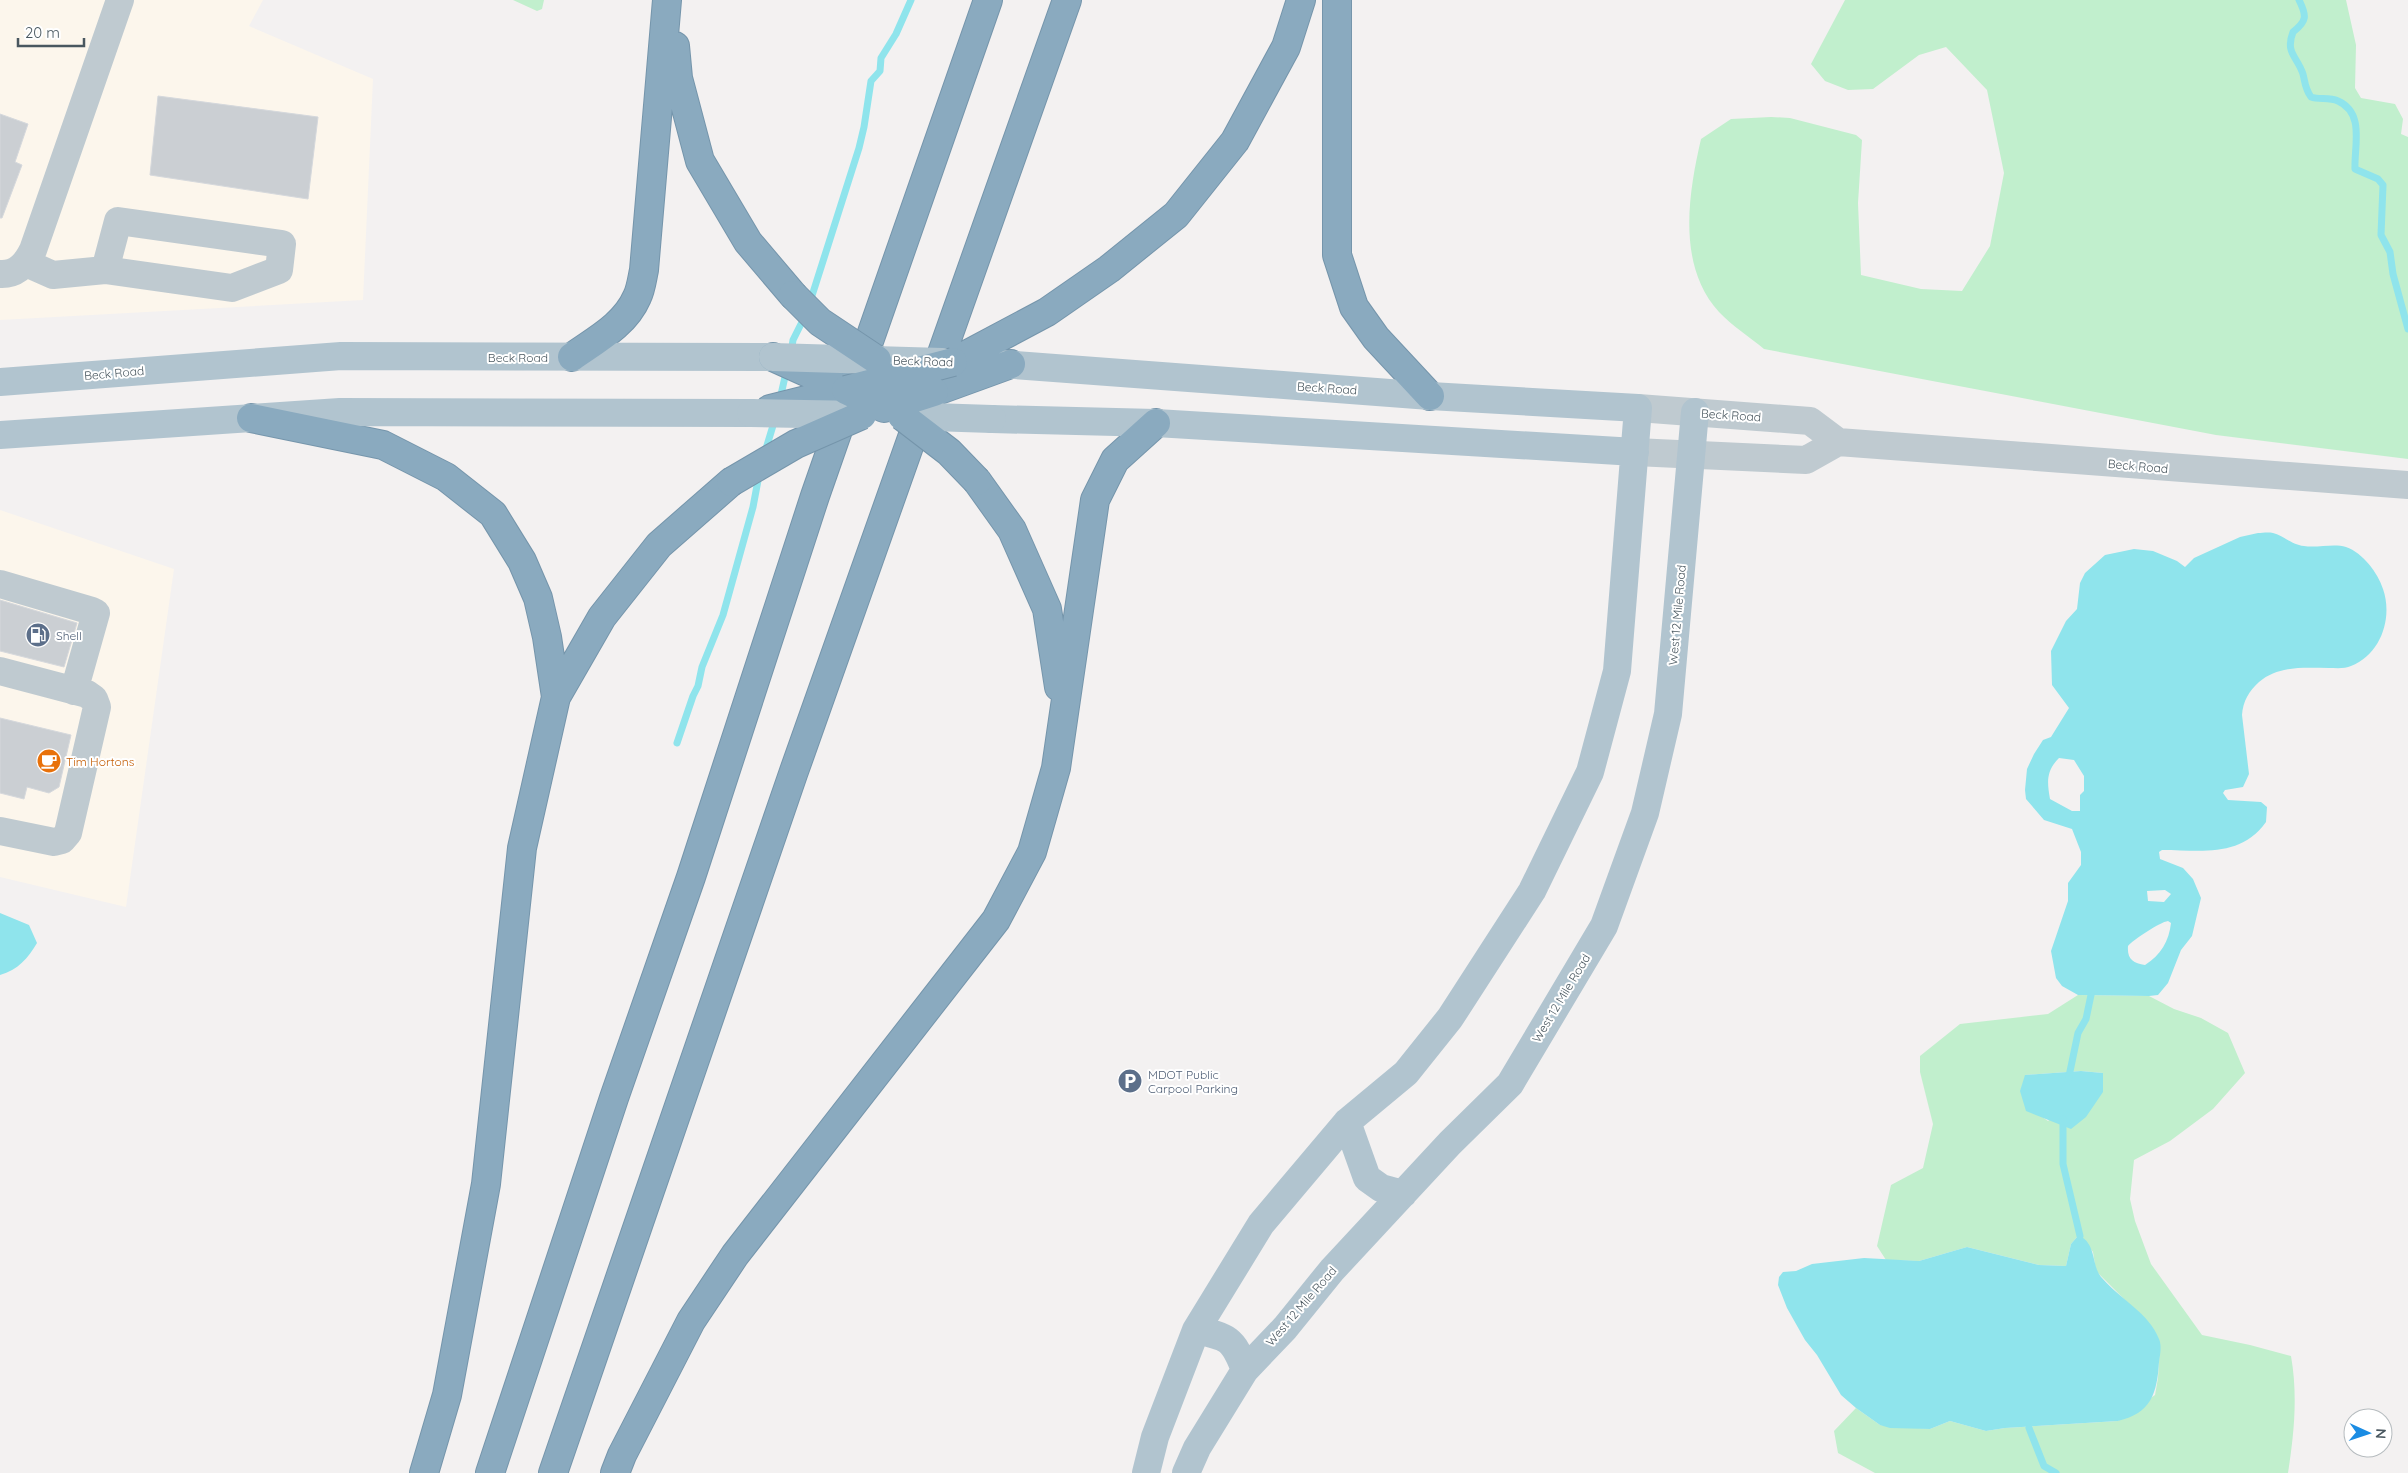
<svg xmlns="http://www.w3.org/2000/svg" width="2408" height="1473" viewBox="0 0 2408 1473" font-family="Quicksand,sans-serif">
  <rect width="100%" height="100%" fill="#f3f1f1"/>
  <path fill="#fcf6ec" d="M0,0H263L249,26L373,79L363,300L0,320Z
    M0,510L174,569L126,907L0,877Z"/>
  <path fill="#c1efcd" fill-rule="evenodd" d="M513,0H544L542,9L537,11Z
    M1845,0H2346L2356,45L2355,88L2361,98L2395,104L2403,119L2401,134L2408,137V459L2216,435L1764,349C1750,337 1732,326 1719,312C1677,266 1688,195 1701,139L1731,119L1771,117L1790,118L1856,135L1862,140L1858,203L1861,275L1921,289L1962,291L1990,246L2004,173L1987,90L1946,47L1919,55L1873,89L1848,90L1825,81L1811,64Z
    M2078,995L2149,996L2174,1009L2201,1018L2228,1033L2245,1073L2213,1109L2170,1141L2134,1160L2130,1199L2135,1221L2151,1264L2202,1335L2250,1345L2291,1356C2298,1396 2294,1434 2288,1473H1875L1838,1453L1834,1431L1856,1408L1880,1425L1930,1429L1950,1421L1986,1431L2005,1428L2118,1421L2155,1395L2158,1378L2160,1346L2133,1308L2096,1271L2093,1252L2080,1236L2077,1237L2071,1244L2066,1266L2039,1265L1967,1247L1919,1261L1886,1260L1877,1246L1891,1185L1923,1168L1933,1124L1920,1072V1056L1960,1024L2048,1014ZM2081,1071L2103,1073L2048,1121L2041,1116L2025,1075Z"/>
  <path fill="#8fe4ec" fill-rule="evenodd" d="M2258,533C2262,533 2268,532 2273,533C2284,536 2292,545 2304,546C2318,548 2334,543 2346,547C2363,553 2378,573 2383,589C2393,618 2381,654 2351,666C2345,669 2336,668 2329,668C2305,668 2279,665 2259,682C2249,691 2243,701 2242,715L2249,774L2243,787L2225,790L2223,793L2228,800L2261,802L2267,807L2266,822C2240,858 2202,850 2162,850L2159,852L2160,859L2183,868L2193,879L2201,898L2192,936L2181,950L2168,983L2158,995L2149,996L2078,995L2062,986L2056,978L2051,951L2068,901V883L2081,865V852L2072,829L2044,820L2026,799L2025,790L2027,769L2034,754L2043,740L2051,737L2069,708L2052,685L2051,651L2066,621L2077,609L2080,583L2085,573L2105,555L2134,549L2153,551L2177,561L2185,567L2194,558L2240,537ZM2059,758L2074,760L2084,776V791L2080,795V811H2072L2050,799C2047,782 2046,771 2059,758ZM2165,890L2171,894L2164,902L2148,901L2147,891ZM2168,921L2171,923C2169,941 2161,955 2145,965C2133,963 2127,959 2128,946C2133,940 2160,922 2168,921Z
    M0,913L29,925L37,943C28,958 18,970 0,975Z
    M2081,1071L2103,1073V1092L2086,1117L2071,1129L2026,1111L2020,1091L2025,1075Z
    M2080,1236C2097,1245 2091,1266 2102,1278C2120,1299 2149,1313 2159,1339C2162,1346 2160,1355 2159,1362C2157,1394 2151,1413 2118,1421L2005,1428L1986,1431L1950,1421L1930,1429L1890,1428L1880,1425L1856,1408L1841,1395L1817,1355L1805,1340L1787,1308L1778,1285L1779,1277L1783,1272L1796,1271L1812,1264L1864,1258L1919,1261L1967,1247L2039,1265L2066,1266L2071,1244L2077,1237Z"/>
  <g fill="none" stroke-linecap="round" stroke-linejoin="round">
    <path stroke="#8fe4ec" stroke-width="7" d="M2299,0C2307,16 2307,21 2293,32C2285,53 2297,56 2303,74C2305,82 2305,89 2311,97C2319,100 2329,97 2338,101C2365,113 2354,146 2355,169L2378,179L2383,185L2381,235L2390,252L2393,274L2408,329
      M810,302L859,148L864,127L871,81L880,71L881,58L896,34L911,0
      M791,353L793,340L805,316
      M780,399L787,368
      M765,452L775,419
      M677,743L693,696L698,686L702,667L723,615L753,507L759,475
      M2068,1081L2078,1033L2086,1019L2091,995
      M2063,1119V1164L2080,1236
      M2029,1428L2044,1466L2056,1473"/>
  </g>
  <path fill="#cbcfd3" stroke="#d5d8dc" d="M158,96L318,117L308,199L150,175Z
    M0,114L28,124L15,162L22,165L2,218H0Z
    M0,600L77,623L64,667L0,651Z
    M0,718L71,735L59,787L49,793L27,787L24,799L0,793Z"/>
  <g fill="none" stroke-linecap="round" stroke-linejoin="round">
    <defs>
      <path id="highway" d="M1337,0V255L1354,307L1376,338L1430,396
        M675,46L678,78L700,161L748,242L793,295
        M572,357C596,340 625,325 637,297C641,289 642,279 644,270L667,0
        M773,357L846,390
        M953,362L1047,312L1109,269L1176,215L1235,141L1286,47L1301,0
        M934,392L1011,364
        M770,409L846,390
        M251,418L383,445L446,477L493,514L522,561L538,598L547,637L556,697
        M977,481L1012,530L1047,609L1059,687
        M424,1473L447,1395L486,1184L522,848L556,697L602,617L659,545L731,482
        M490,1473L614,1098L691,877L815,496L988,0
        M553,1473L793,774L1067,0
        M615,1473L622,1455L691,1321L735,1255L996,920L1032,852L1056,768L1095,500L1115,460L1156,423"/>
    </defs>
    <use href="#highway" stroke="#7595ab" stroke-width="30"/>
    <path stroke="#bfcad0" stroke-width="28" d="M26,263L53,275L105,270L232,288L279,270L282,244L118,221L105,270
      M0,274C17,275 26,264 33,250L120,0
      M1638,408L1810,421L1838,442L2408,485
      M1635,452L1806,460L1838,442
      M0,584L92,611L96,613L74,691
      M0,671L87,694L94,699L97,707L68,833L62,840L54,842L0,831"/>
    <path stroke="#b1c4cf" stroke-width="28" d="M987,363L1430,396L1638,408L1617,671L1590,772L1532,891L1450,1018L1406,1073L1347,1122L1261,1224L1196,1330L1155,1437L1146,1473
      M0,382L341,356L773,357
      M992,419L1156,423L1635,452
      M0,435L340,412L751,413
      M1347,1122L1367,1178L1381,1188L1403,1194
      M1196,1330C1228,1337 1233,1338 1245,1370
      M1186,1473L1197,1448L1245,1370L1285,1328L1332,1270L1450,1143L1510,1084L1604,926L1645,813L1668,714L1695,412"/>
    <use href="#highway" stroke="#8aaabf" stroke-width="28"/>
    <defs>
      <path id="highway-bridge" d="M793,295L820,322L877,360
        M846,390L953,362
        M846,390L884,408L934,392
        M902,416L949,452L977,481
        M731,482L796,444L862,415"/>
    </defs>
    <use href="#highway-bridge" stroke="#7595ab" stroke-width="30" stroke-linecap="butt"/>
    <path stroke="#b1c4cf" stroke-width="28" d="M773,357L942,362
      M751,413L862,415
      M902,416L992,419"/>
    <use href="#highway-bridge" stroke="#8aaabf" stroke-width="28"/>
  </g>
  <defs>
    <symbol id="fuel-disc" viewBox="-11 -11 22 22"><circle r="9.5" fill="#5c6f8a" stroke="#fff"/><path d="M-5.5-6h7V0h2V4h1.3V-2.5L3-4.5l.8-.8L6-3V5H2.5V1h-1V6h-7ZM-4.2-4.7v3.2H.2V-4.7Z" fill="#fff"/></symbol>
    <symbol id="cafe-disc" viewBox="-11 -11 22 22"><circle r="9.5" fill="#e8710a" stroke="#fff"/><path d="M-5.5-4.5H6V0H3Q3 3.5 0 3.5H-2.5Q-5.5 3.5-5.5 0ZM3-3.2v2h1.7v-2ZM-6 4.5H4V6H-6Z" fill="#fff"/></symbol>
    <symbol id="parking-disc" viewBox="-11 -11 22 22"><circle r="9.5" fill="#5c6f8a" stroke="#fff"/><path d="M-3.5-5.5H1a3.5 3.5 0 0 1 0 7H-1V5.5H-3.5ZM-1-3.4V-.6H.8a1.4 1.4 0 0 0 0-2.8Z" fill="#fff"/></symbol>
  </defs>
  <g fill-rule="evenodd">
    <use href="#fuel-disc" x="24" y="621" width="28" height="28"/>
    <use href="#cafe-disc" x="35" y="747" width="28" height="28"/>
    <use href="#parking-disc" x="1116" y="1067" width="28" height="28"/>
  </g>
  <g text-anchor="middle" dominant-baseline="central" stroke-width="4" stroke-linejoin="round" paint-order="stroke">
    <g font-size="12" fill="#49575f" stroke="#fff">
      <text x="518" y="357">Beck Road</text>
      <text transform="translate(923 361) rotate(2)">Beck Road</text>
      <text transform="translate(114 373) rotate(-5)">Beck Road</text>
      <text transform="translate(1327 388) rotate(4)">Beck Road</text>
      <text transform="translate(1731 415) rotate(4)">Beck Road</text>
      <text transform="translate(2138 466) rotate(5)">Beck Road</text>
      <text transform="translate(1677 615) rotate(-85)">West 12 Mile Road</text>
      <text transform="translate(1561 998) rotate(-59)">West 12 Mile Road</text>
      <text transform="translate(1301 1306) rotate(-49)">West 12 Mile Road</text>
    </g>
    <g font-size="12" fill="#4e5e75" stroke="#fff" text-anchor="start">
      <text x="56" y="635">Shell</text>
      <text x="1148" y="1074">MDOT Public<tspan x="1148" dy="14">Carpool Parking</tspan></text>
    </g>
    <g font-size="12" fill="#c56008" stroke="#fff" text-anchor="start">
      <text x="66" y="761">Tim Hortons</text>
    </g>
  </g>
  <g transform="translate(2368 1433) rotate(93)"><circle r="24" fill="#ffffff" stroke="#b6bcbf"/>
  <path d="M0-4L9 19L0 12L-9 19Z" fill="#1b8ce3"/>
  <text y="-8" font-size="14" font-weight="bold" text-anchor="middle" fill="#49575f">N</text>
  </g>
  <path d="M18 38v8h66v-8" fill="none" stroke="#49575f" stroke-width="2.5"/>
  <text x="25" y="38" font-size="15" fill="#49575f" stroke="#ffffff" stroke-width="4" paint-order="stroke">20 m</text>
</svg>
